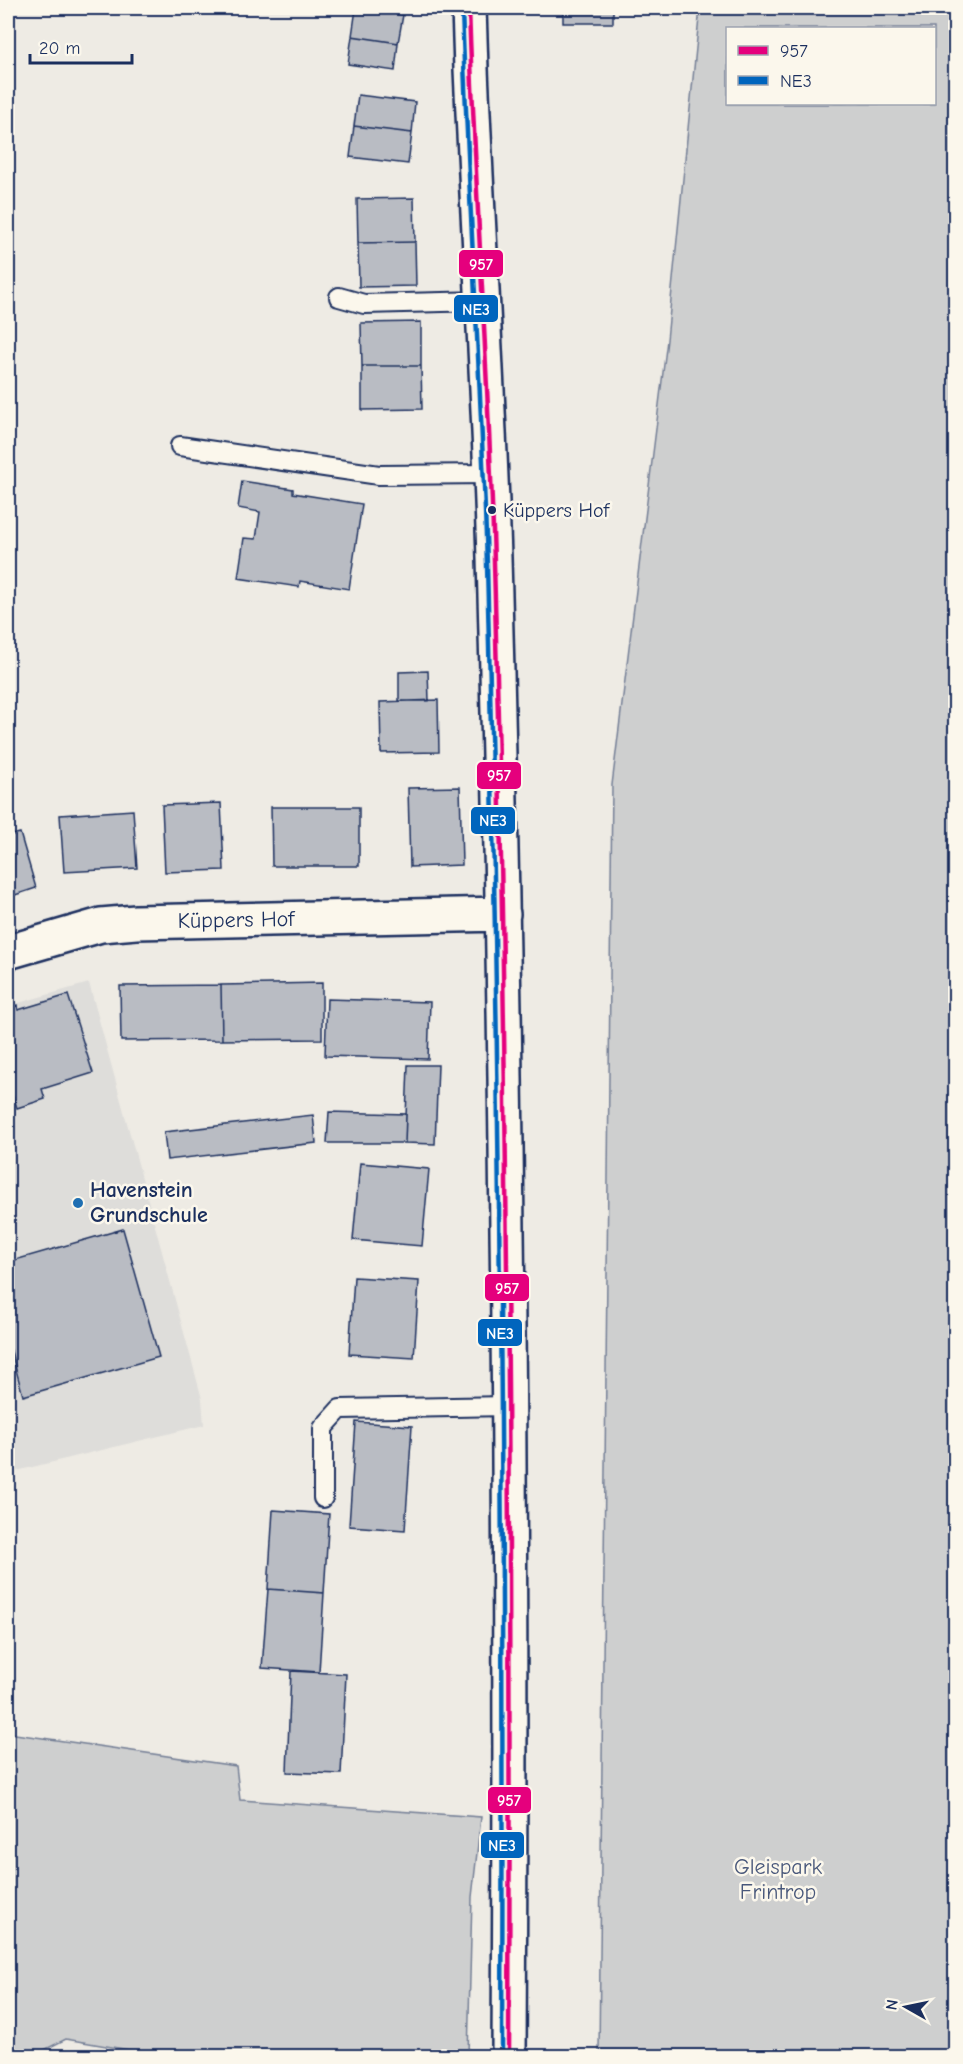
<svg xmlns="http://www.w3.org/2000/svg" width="963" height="2064" viewBox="0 0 963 2064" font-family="'Comic Neue',sans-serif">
  <rect width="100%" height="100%" fill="#eeebe4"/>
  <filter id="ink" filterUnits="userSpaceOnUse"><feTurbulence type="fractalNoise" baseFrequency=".0167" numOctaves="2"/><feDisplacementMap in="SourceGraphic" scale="12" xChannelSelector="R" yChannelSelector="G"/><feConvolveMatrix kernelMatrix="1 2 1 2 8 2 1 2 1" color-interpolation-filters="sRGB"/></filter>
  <g filter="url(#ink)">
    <path fill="#deddda" d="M89,983L202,1399L204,1425L8,1473V1006Z"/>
    <path fill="#cecfcf" stroke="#747f96" stroke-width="1.5" fill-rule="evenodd" d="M700,8H955V2056H599L612,785L667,340ZM728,28H934V104H728Z
      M8,1733L236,1766L240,1800L481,1817L472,1897L468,2056H164L66,2039L32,2056H8Z"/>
    <path fill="#b9bcc3" stroke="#1b2f5e" stroke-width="1.5" d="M356,8H404L403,15Z
      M563,8H613V23H563Z
      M356,9L403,15L398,43L352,36Z
      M352,36L398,43L395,71L348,64Z
      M358,95L415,102L412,133L354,126Z
      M354,126L412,133L408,164L350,157Z
      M414,198L415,242L358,243L357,199Z
      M415,242L416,286L359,287L358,243Z
      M421,322V366H362L361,323Z
      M362,366H421L422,409L362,410Z
      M242,481L293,489V493L362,504L349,589L300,581L299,587L238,578L244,538L256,539L260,512L238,508Z
      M428,671L429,701H399V672Z
      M438,700L439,752L381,753L380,702Z
      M460,787L462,865L410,867L408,788Z
      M221,803L224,870L165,872L162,805Z
      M271,807H359V866H272Z
      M133,810L137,868L64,872L60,815Z
      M20,833L36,888L12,896L8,881V836Z
      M322,983V1039L222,1040L221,985Z
      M221,985L222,1040L121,1041L120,986Z
      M68,995L93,1073L42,1089L45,1099L17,1108L13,1096L8,1098V1008L17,1005L18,1010Z
      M327,999L430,1002L428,1059L325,1056Z
      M408,1065H438L435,1144L405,1143Z
      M329,1112L406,1114L405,1143H327Z
      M313,1115L316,1143L167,1160L164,1132Z
      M360,1163L429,1169L422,1246L353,1240Z
      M123,1229L159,1357L23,1396L8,1340V1262Z
      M354,1277L419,1281L414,1358L349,1354Z
      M356,1422L412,1426L405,1530L349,1526Z
      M273,1510L329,1514L324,1593L268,1589Z
      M268,1589L324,1593L319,1672L262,1668Z
      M291,1671L346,1674L341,1774L287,1772Z"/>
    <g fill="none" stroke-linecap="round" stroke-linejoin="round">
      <defs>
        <path id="service" d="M339,297L364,304L482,301
          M180,446L379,475L491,474
          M323,1498V1428L340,1409L509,1406"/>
        <path id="minor" d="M469,8L471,69C478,232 489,395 494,558C508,1057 512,1557 509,2056
          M8,952L101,925L136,922L503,914"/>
      </defs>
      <use href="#service" stroke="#1b2f5e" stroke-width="22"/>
      <use href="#minor" stroke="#1b2f5e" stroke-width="38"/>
      <use href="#service" stroke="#fbf7ec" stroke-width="18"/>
      <use href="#minor" stroke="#fbf7ec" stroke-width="33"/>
      <defs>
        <path id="bus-1" d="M469,8C475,193 489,378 494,563C508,1061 511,1558 509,2056"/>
        <path id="bus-2" d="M462,8C468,193 481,378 487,564C500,1061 504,1558 502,2056"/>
      </defs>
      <use href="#bus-1" stroke="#fbf7ec" stroke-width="9"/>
      <use href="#bus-2" stroke="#fbf7ec" stroke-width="9"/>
      <use href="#bus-1" stroke="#e5007d" stroke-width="4.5"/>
      <use href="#bus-2" stroke="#0065bd" stroke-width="4.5"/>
    </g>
  </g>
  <circle fill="#1b2f5e" stroke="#fbf7ec" stroke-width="2" cx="492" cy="510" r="5"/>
  <circle fill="#1f6fb2" stroke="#fbf7ec" stroke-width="2" cx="78" cy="1203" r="6"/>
  <g text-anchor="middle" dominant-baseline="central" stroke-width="5" stroke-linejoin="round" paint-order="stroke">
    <g font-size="20" fill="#1b2f5e" stroke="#fbf7ec" text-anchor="start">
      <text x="503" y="510">Küppers Hof</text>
    </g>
    <g font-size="22" fill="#1b2f5e" stroke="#fbf7ec">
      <text transform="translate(236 920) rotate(-1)">Küppers Hof</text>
    </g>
    <g font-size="22" font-weight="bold" fill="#1b2f5e" stroke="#fbf7ec" text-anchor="start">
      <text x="90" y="1190">Havenstein<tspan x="90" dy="25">Grundschule</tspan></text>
    </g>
    <g font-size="22" fill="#48577a" stroke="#fbf7ec">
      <text x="778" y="1867">Gleispark<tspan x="778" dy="25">Frintrop</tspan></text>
    </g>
  </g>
  <g stroke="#fbf7ec" stroke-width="2">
    <rect x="458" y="249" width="46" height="29" rx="6" fill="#e5007d"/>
    <rect x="453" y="294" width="46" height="29" rx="6" fill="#0065bd"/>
    <rect x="476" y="761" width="46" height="29" rx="6" fill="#e5007d"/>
    <rect x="470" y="806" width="46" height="29" rx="6" fill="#0065bd"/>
    <rect x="484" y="1273" width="46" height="29" rx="6" fill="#e5007d"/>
    <rect x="477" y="1318" width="46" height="29" rx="6" fill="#0065bd"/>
    <rect x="487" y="1786" width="45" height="28" rx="6" fill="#e5007d"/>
    <rect x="480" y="1831" width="45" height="28" rx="6" fill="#0065bd"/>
  </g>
  <g font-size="16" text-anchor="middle" font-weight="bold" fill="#fff">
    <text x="481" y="270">957</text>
    <text x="476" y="315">NE3</text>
    <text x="499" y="781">957</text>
    <text x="493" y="826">NE3</text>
    <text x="507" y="1294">957</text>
    <text x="500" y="1339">NE3</text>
    <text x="509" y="1806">957</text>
    <text x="502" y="1851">NE3</text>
  </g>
  <rect width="963" height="2064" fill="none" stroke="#fbf7ec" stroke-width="30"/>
  <rect x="15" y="15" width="933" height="2034" fill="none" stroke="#1b2f5e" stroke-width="2" filter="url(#ink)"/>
  <rect x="726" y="27" width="210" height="78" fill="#fbf7ec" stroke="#a1a7b3" stroke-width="1.5"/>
  <rect x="738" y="46" width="30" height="9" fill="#e5007d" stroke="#a1a7b3" stroke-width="1.5"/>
  <text x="780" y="57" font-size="18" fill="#1b2f5e">957</text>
  <rect x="738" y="76" width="30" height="9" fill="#0065bd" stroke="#a1a7b3" stroke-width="1.5"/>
  <text x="780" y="87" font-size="18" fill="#1b2f5e">NE3</text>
  <g transform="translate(906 2007) rotate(279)" stroke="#fbf7ec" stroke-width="4.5" paint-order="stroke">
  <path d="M0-4.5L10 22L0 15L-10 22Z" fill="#1b2f5e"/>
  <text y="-9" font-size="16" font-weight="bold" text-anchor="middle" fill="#1b2f5e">N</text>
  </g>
  <path d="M30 54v9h102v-9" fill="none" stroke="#1b2f5e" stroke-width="3"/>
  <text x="39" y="54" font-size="18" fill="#1b2f5e" stroke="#fbf7ec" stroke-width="4.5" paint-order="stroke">20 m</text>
</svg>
